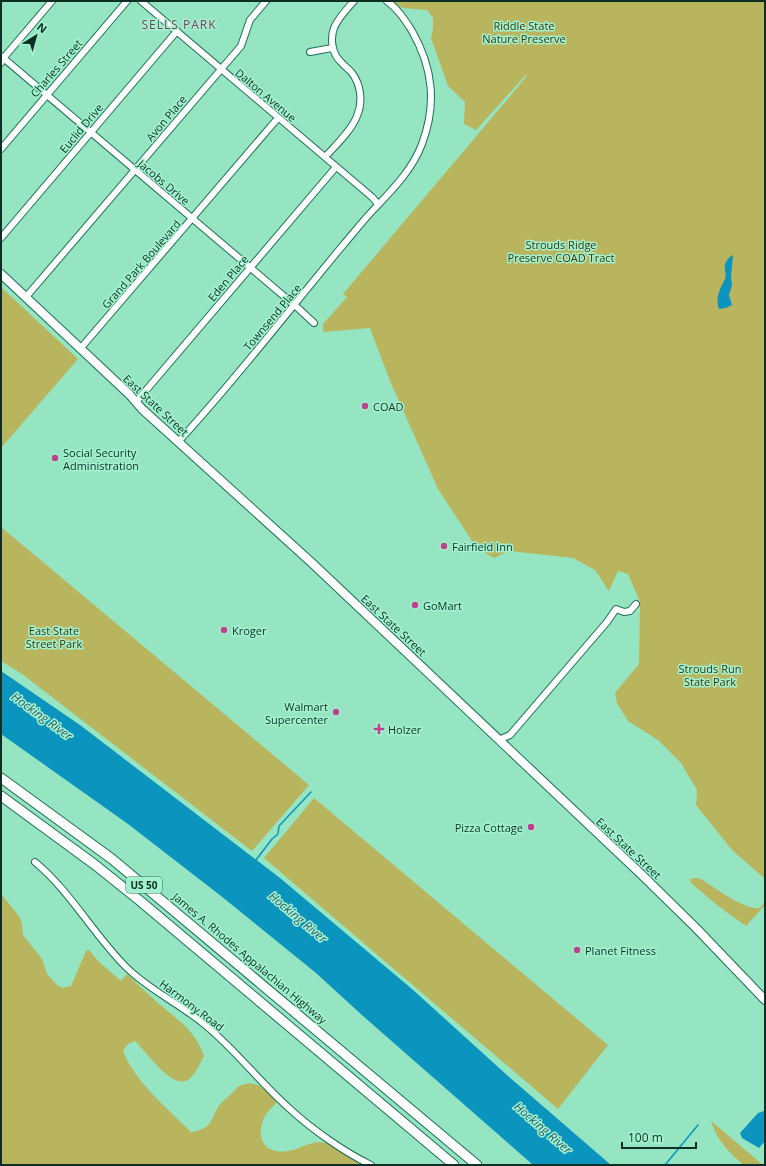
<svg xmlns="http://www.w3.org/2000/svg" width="766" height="1166" viewBox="0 0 766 1166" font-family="'Open Sans',sans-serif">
  <rect width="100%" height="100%" fill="#95e5c3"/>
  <path fill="#b9b45e" d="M393,1H765V879L732,850L696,805L697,790L681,763L658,740L628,721L617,703L615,693L639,664L640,602L628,574L618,571L609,591L595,570L573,558L509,551L494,558L476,547L438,489L390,381L370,328L323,332V324L347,297L343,294L527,76L526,75L476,130L464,124L465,102L448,86L431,38L433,28V18L427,10L402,8Z
    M1,287L78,359L1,448Z
    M1,527L309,785L252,851L22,674L1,661Z
    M314,798L608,1045L558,1109L264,858Z
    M696,878L701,879C716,888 743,910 760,908L765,901V905L746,926L717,905L691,883L690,879Z
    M1,894L19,916L22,924L23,935L42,959L47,974L57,985L63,988L71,986L86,951L89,950L99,962L121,981L127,974C137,984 147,993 157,1002C177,1020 194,1028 204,1056C200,1063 196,1074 189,1079C173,1092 146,1051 135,1041L128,1044L123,1050C132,1079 169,1110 191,1132C210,1129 210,1123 217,1109C219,1104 226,1099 230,1095C233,1092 238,1086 242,1085C255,1079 268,1091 278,1099C274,1108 267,1110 264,1118C261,1125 259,1136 263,1142C269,1154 287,1153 299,1148C303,1146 308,1144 313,1143C317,1142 324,1142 328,1144C341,1148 351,1158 362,1165H1Z
    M711,1121L763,1165H744C729,1153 716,1139 711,1121Z"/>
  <path fill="#0b95be" d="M732,255L733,257L731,275L732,285L729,295L732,305L726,308L719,309C715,298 720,289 725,279C728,271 719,266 732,255Z
    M1,671L80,725L280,878L412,989L508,1076L611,1165H533L363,1016L316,973L221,896L128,824L1,734Z
    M764,1111L765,1112V1141L759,1148L742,1138L740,1133L758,1113Z"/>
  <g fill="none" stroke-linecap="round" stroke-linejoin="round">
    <path stroke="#0b95be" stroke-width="1.5" d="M256,860L272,839L278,834L279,826L311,792
      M665,1165L698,1125"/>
    <defs>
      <path id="minor" d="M141,1L372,197L378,204
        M310,52L332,48
        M1,56L299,309L314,323
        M1,63L6,55L52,1
        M1,149L127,1
        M325,157C335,146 352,130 357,116C363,102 361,85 352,73C349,69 344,66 341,62C332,54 330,39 334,28C338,18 347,9 354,1
        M1,238L177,31
        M26,297L241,46L250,20L266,1
        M80,349L278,118
        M136,402L336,167
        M179,441C237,378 289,310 344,244C355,231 366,217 378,205C395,187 413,168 422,144C437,104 433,68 412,31C405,20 398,9 387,1
        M499,740L510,735L607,622L616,609L624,612L630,611L636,604
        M35,862C71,892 93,934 126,967C149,990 180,1004 204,1024C236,1050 260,1083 291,1110C313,1130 344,1152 371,1165"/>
      <path id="major" d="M1,274L130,395L142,409L312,563L642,875L696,928L765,1000"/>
      <path id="highway" d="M1,778L112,859L477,1165
        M1,796L94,864L139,900L454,1165"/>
    </defs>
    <use href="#minor" stroke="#1b7054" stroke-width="8"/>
    <use href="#major" stroke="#1b7054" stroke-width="10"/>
    <use href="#highway" stroke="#1b7054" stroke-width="11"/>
    <use href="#minor" stroke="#fff" stroke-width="6"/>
    <use href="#major" stroke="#fff" stroke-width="8"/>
    <use href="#highway" stroke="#fff" stroke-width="9"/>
  </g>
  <g fill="#be418f" stroke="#a2f2d0" stroke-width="1.5">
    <circle cx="365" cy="406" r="4"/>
    <circle cx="55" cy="458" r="4"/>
    <circle cx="444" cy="546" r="4"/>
    <circle cx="415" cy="605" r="4"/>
    <circle cx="224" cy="630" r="4"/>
    <circle cx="336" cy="712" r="4"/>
    <path d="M377 723h4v4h4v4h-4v4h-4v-4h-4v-4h4z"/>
    <circle cx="531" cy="827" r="4"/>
    <circle cx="577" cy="950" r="4"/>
  </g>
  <g text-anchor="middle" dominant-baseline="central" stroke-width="3" stroke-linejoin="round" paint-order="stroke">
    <rect fill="#a2f2d0" stroke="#3a6a58" stroke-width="1" x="126" y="877" width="36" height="16" rx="3"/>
    <g font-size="10" font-weight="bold" fill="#0e3024">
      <text x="144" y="885">US 50</text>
    </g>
    <g font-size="11" fill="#38350c" stroke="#a2f2d0">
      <text x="524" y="25">Riddle State<tspan x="524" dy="13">Nature Preserve</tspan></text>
      <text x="561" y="244">Strouds Ridge<tspan x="561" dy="13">Preserve COAD Tract</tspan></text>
      <text x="54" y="630">East State<tspan x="54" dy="13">Street Park</tspan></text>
      <text x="710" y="668">Strouds Run<tspan x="710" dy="13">State Park</tspan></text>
    </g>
    <g font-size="11" fill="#0e3024" stroke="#a2f2d0">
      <text transform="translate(56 68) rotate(-49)">Charles Street</text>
      <text transform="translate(266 95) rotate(40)">Dalton Avenue</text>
      <text transform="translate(166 118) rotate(-50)">Avon Place</text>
      <text transform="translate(81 128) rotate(-50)">Euclid Drive</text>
      <text transform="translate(164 182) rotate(40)">Jacobs Drive</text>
      <text transform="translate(141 264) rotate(-49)">Grand Park Boulevard</text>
      <text transform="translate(228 278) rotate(-50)">Eden Place</text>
      <text transform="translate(272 317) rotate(-50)">Townsend Place</text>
      <text transform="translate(156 405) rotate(43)">East State Street</text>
      <text transform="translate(394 625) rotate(43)">East State Street</text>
      <text transform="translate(629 848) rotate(43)">East State Street</text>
      <text transform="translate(250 958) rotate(40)">James A. Rhodes Appalachian Highway</text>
      <text transform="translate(192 1005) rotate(37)">Harmony Road</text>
    </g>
    <g font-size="11" fill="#0e3024" stroke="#a2f2d0" text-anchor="start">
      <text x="373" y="406">COAD</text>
      <text x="63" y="452">Social Security<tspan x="63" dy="13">Administration</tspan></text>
      <text x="452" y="546">Fairfield Inn</text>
      <text x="423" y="605">GoMart</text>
      <text x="232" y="630">Kroger</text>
      <text x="328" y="706" text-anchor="end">Walmart<tspan x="328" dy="13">Supercenter</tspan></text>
      <text x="388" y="729">Holzer</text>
      <text x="523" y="827" text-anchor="end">Pizza Cottage</text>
      <text x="585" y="950">Planet Fitness</text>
    </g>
    <g font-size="12" letter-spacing="1" fill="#7d3e63" stroke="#a2f2d0">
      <text x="179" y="24">SELLS PARK</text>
    </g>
    <g font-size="12" font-style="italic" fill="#2a596b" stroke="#a2f2d0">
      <text transform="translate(42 716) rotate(36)">Hocking River</text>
      <text transform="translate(298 917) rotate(40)">Hocking River</text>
      <text transform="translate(543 1128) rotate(41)">Hocking River</text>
    </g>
  </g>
  <rect width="766" height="1166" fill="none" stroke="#0e3024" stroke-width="4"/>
  <g transform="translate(36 36) rotate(37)" stroke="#a2f2d0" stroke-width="3" paint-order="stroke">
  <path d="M0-3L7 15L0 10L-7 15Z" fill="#0e3024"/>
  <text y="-6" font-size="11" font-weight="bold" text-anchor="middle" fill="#0e3024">N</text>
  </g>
  <path d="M622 1142v6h74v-6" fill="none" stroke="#0e3024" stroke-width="2"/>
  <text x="628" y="1142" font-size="12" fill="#0e3024" stroke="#a2f2d0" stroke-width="3" paint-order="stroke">100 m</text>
</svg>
